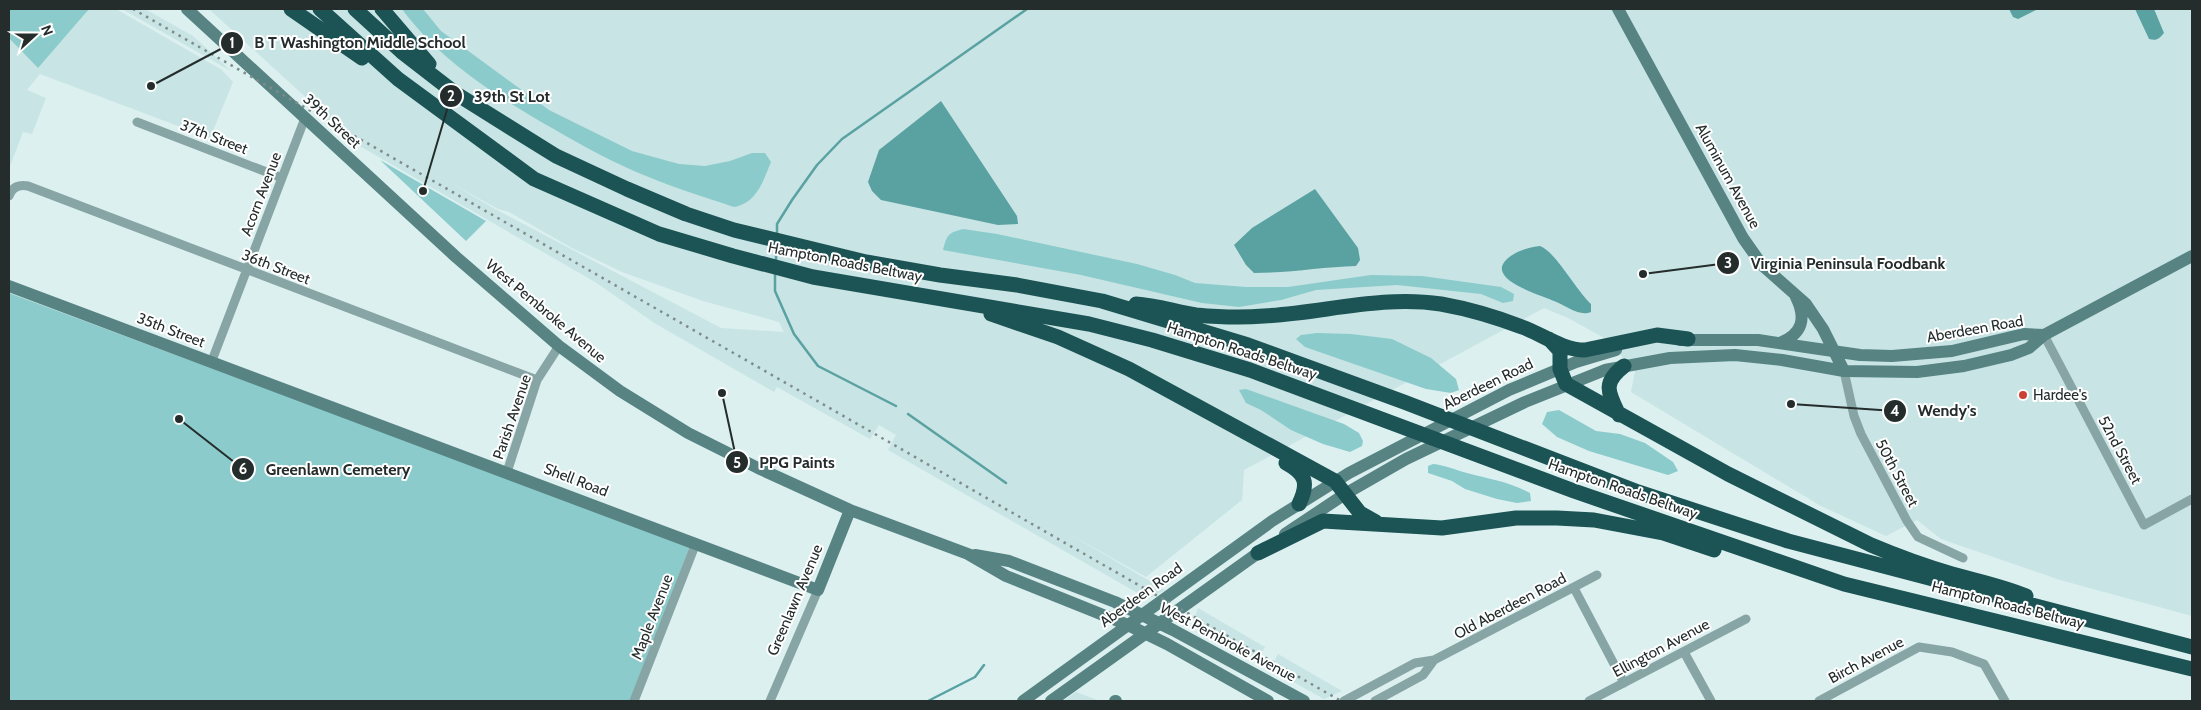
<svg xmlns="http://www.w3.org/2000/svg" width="2201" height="710" viewBox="0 0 2201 710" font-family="Cabin,sans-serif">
  <rect width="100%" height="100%" fill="#dcf0f0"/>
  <path fill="#c8e4e4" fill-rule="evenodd" d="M9,9H116L222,70L233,82L210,138L40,74L27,90L46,98L32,134L23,132L9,169Z
    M122,9H145L193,36L231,71Z
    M209,9H2192V616L2060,580L1941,539L1917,520L1886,536L1821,506L1631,392L1635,371L1606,339L1568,318L1544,308L1244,470L1242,500L1146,577L1064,531L1165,590L1148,599L888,450L896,435L879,425L870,439L777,387L774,392L656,324L595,282L346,138L307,102L313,104ZM449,182L498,209L509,212L572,248L622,272L703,301L779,322L784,332L721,328L495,209Z
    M1198,608L1265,647L1257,661L1193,624Z
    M1278,654L1342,691L1324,699L1270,669Z
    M1076,692L1100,701H1063Z"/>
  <path fill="#8bcbcb" d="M9,9H89L38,68L9,38Z
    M402,9H423L441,31L549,110L632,151L679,164L705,166L730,161L752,153H765L771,162C763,181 757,203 734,207C701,196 666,185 634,171C602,157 573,140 543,123C490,92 438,58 402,9Z
    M380,160L486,221L466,241Z
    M963,229L997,234L1137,264L1175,275L1195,283L1246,287H1288L1371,275L1422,276L1501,287L1514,294L1513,301L1503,303L1481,294L1397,285L1316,290L1281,300L1239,307L1202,303L1081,275L943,250C947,235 948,233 963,229Z
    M9,293L690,546L630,701H9Z
    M1317,333L1351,334L1392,339L1431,358L1456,379L1459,390L1451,393L1426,389L1305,347L1296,339L1301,335Z
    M1246,389L1344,424L1359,433L1363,441L1362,446L1350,452L1323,444L1291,430L1261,410L1246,403L1239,390Z
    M1559,410L1596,431L1620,434L1645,443L1673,462L1678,471L1668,475L1589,451L1557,437L1542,424L1547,412Z
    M1433,464C1445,465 1455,470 1467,473C1489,479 1510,482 1530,493L1531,501L1517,503L1497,499L1465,489L1452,481L1428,473V466Z"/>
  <path fill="#5aa1a2" d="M2009,9H2038L2018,19L2013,17Z
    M2135,9H2154L2164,33C2159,39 2157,41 2149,39Z
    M941,101L1017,216L1018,224L998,225L881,200L872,191L868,182L879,150Z
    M1315,189L1358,248L1360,260L1356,266C1322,267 1289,273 1254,273L1246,265L1234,245L1252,228Z
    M1540,246C1555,251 1576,290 1591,304V312C1579,317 1565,305 1554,301C1544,296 1484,280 1507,259C1516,251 1529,247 1540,246Z"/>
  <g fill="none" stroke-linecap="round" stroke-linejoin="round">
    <path stroke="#5aa1a2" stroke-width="2.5" d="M777,236V224L792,200L817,165L842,139L1027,9
      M776,261V247
      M775,272V291L794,334L818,366L896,406
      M908,414L1006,483
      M928,701L975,677L984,665"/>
    <path stroke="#88a5a5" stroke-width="9" d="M137,122L282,178
      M9,196C12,187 19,184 28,186L537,380
      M2044,335L2144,525L2192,499
      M211,363L305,118
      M1844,371L1854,416L1861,434L1907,521L1918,537L1963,558
      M507,472L537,380L559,346
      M1574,588L1624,683
      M1684,652L1711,701
      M634,701L696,543
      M770,701L818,590
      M1344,701L1415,663L1434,660L1597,575
      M1375,701L1423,675L1434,660
      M1589,701L1746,619
      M1819,701L1919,647L1952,652L1984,664L2005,701"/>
    <path stroke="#578383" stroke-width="12" d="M187,9L456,257L559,346L620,391L688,433L758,468L850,510L968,554L1006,576L1128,625L1167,644L1268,701
      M1618,9L1743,238L1762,265L1806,304L1823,329L1844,371
      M9,286L818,590L850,510
      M1680,340H1758L1860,355L1892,356L1952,351L2024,334L2044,335
      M1780,343C1802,334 1807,319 1796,297
      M1285,534L1345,494L1406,459L1525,402L1605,370L1670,358L1735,355L1782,360L1844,371L1917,372L1964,366L2011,355L2029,348L2044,335L2192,256
      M975,555L1009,561L1115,602L1173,630L1304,701
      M1023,701L1272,521L1349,473L1509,390L1576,362L1616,350
      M1051,701L1265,548
      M1115,701H1116"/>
    <path stroke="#1c5354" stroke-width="15" d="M291,9L362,58
      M320,9L398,79L534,179L659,234L733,256L813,277L1089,324L1152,340L1250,370L1574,491L1844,584L2192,669
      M355,9L402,52L455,93L556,156L627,189L686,214L734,230L866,262L940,275L1017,285L1102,301L1248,345L1404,402L1638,492L1788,541L2192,647
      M382,9L429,64
      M1136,304C1156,305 1176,312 1196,315C1218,317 1241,318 1264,316C1323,313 1381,295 1441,304C1469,309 1496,317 1522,327C1542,334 1562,350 1585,350L1657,335L1688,339
      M991,314L1058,337L1129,369L1335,481L1360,513L1376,522
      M1549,339L1560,351V369L1566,384L1728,474L1871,545C1897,556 1924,566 1952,574C1977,581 2002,586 2026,596
      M1619,415C1608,392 1602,383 1624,366
      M1286,463C1306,474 1309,483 1299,504
      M1258,553L1323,521L1442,528L1516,518H1557L1594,520L1663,533L1714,550"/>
    <path stroke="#7e8c8c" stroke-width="2.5" stroke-dasharray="2.5 5" stroke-linecap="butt" d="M133,9L1341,701"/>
  </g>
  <circle fill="#cc3f34" stroke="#fff" stroke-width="2" cx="2023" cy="395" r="5"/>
  <g text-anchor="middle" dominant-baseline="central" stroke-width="4" stroke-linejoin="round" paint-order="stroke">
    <g font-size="15" fill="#242c2c" stroke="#fff">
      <text transform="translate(332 121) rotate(43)">39th Street</text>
      <text transform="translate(214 137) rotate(21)">37th Street</text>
      <text transform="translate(1728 176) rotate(61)">Aluminum Avenue</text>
      <text transform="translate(261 194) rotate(-69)">Acorn Avenue</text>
      <text transform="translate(845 262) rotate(11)">Hampton Roads Beltway</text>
      <text transform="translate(276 267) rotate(21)">36th Street</text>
      <text transform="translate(546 311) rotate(40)">West Pembroke Avenue</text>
      <text transform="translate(1975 329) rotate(-10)">Aberdeen Road</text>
      <text transform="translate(171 330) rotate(21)">35th Street</text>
      <text transform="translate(1242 351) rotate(18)">Hampton Roads Beltway</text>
      <text transform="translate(1488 384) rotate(-26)">Aberdeen Road</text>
      <text transform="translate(512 417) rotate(-71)">Parish Avenue</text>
      <text transform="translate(2120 450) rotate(62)">52nd Street</text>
      <text transform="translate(1897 473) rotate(62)">50th Street</text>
      <text transform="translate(576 480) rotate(21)">Shell Road</text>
      <text transform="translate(1623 489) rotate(19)">Hampton Roads Beltway</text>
      <text transform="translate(1141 595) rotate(-36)">Aberdeen Road</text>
      <text transform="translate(795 600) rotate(-67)">Greenlawn Avenue</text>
      <text transform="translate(2008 605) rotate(14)">Hampton Roads Beltway</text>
      <text transform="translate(1510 606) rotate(-28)">Old Aberdeen Road</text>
      <text transform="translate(652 617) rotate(-69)">Maple Avenue</text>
      <text transform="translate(1228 642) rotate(28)">West Pembroke Avenue</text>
      <text transform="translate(1661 648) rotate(-28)">Ellington Avenue</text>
      <text transform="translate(1866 660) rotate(-28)">Birch Avenue</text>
    </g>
    <g font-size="15" fill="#242c2c" stroke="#fff" text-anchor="start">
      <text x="2033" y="395">Hardee's</text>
    </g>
  </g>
  <path fill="none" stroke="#242c2c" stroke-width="2" d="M151 86L232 43M423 191L451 96M1643 274L1728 263M1791 404L1895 411M722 393L737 462M179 419L243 469"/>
  <g fill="#242c2c" stroke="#fff" stroke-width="2">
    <circle cx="151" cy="86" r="5"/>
    <circle cx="423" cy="191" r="5"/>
    <circle cx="1643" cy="274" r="5"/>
    <circle cx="1791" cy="404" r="5"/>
    <circle cx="722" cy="393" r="5"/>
    <circle cx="179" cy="419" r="5"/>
    <circle cx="232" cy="43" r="12"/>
    <circle cx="451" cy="96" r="12"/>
    <circle cx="1728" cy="263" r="12"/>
    <circle cx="1895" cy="411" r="12"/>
    <circle cx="737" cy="462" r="12"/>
    <circle cx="243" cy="469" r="12"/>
  </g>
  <g font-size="15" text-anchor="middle" font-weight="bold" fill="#fff">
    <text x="232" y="48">1</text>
    <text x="451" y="101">2</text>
    <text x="1728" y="268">3</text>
    <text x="1895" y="416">4</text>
    <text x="737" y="468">5</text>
    <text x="243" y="474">6</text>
  </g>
  <g font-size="16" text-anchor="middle" font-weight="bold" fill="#242c2c" stroke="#fff" stroke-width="4" stroke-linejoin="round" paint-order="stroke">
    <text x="360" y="48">B T Washington Middle School</text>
    <text x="512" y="102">39th St Lot</text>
    <text x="1848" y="269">Virginia Peninsula Foodbank</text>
    <text x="1947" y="416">Wendy's</text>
    <text x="797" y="468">PPG Paints</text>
    <text x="338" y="475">Greenlawn Cemetery</text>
  </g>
  <rect width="2201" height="710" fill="none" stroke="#242c2c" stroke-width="20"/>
  <g transform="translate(35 35) rotate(69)" stroke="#ffffff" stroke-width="4" paint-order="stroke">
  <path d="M0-4L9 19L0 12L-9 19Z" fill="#242c2c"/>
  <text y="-8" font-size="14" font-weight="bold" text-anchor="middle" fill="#242c2c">N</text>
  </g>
</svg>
